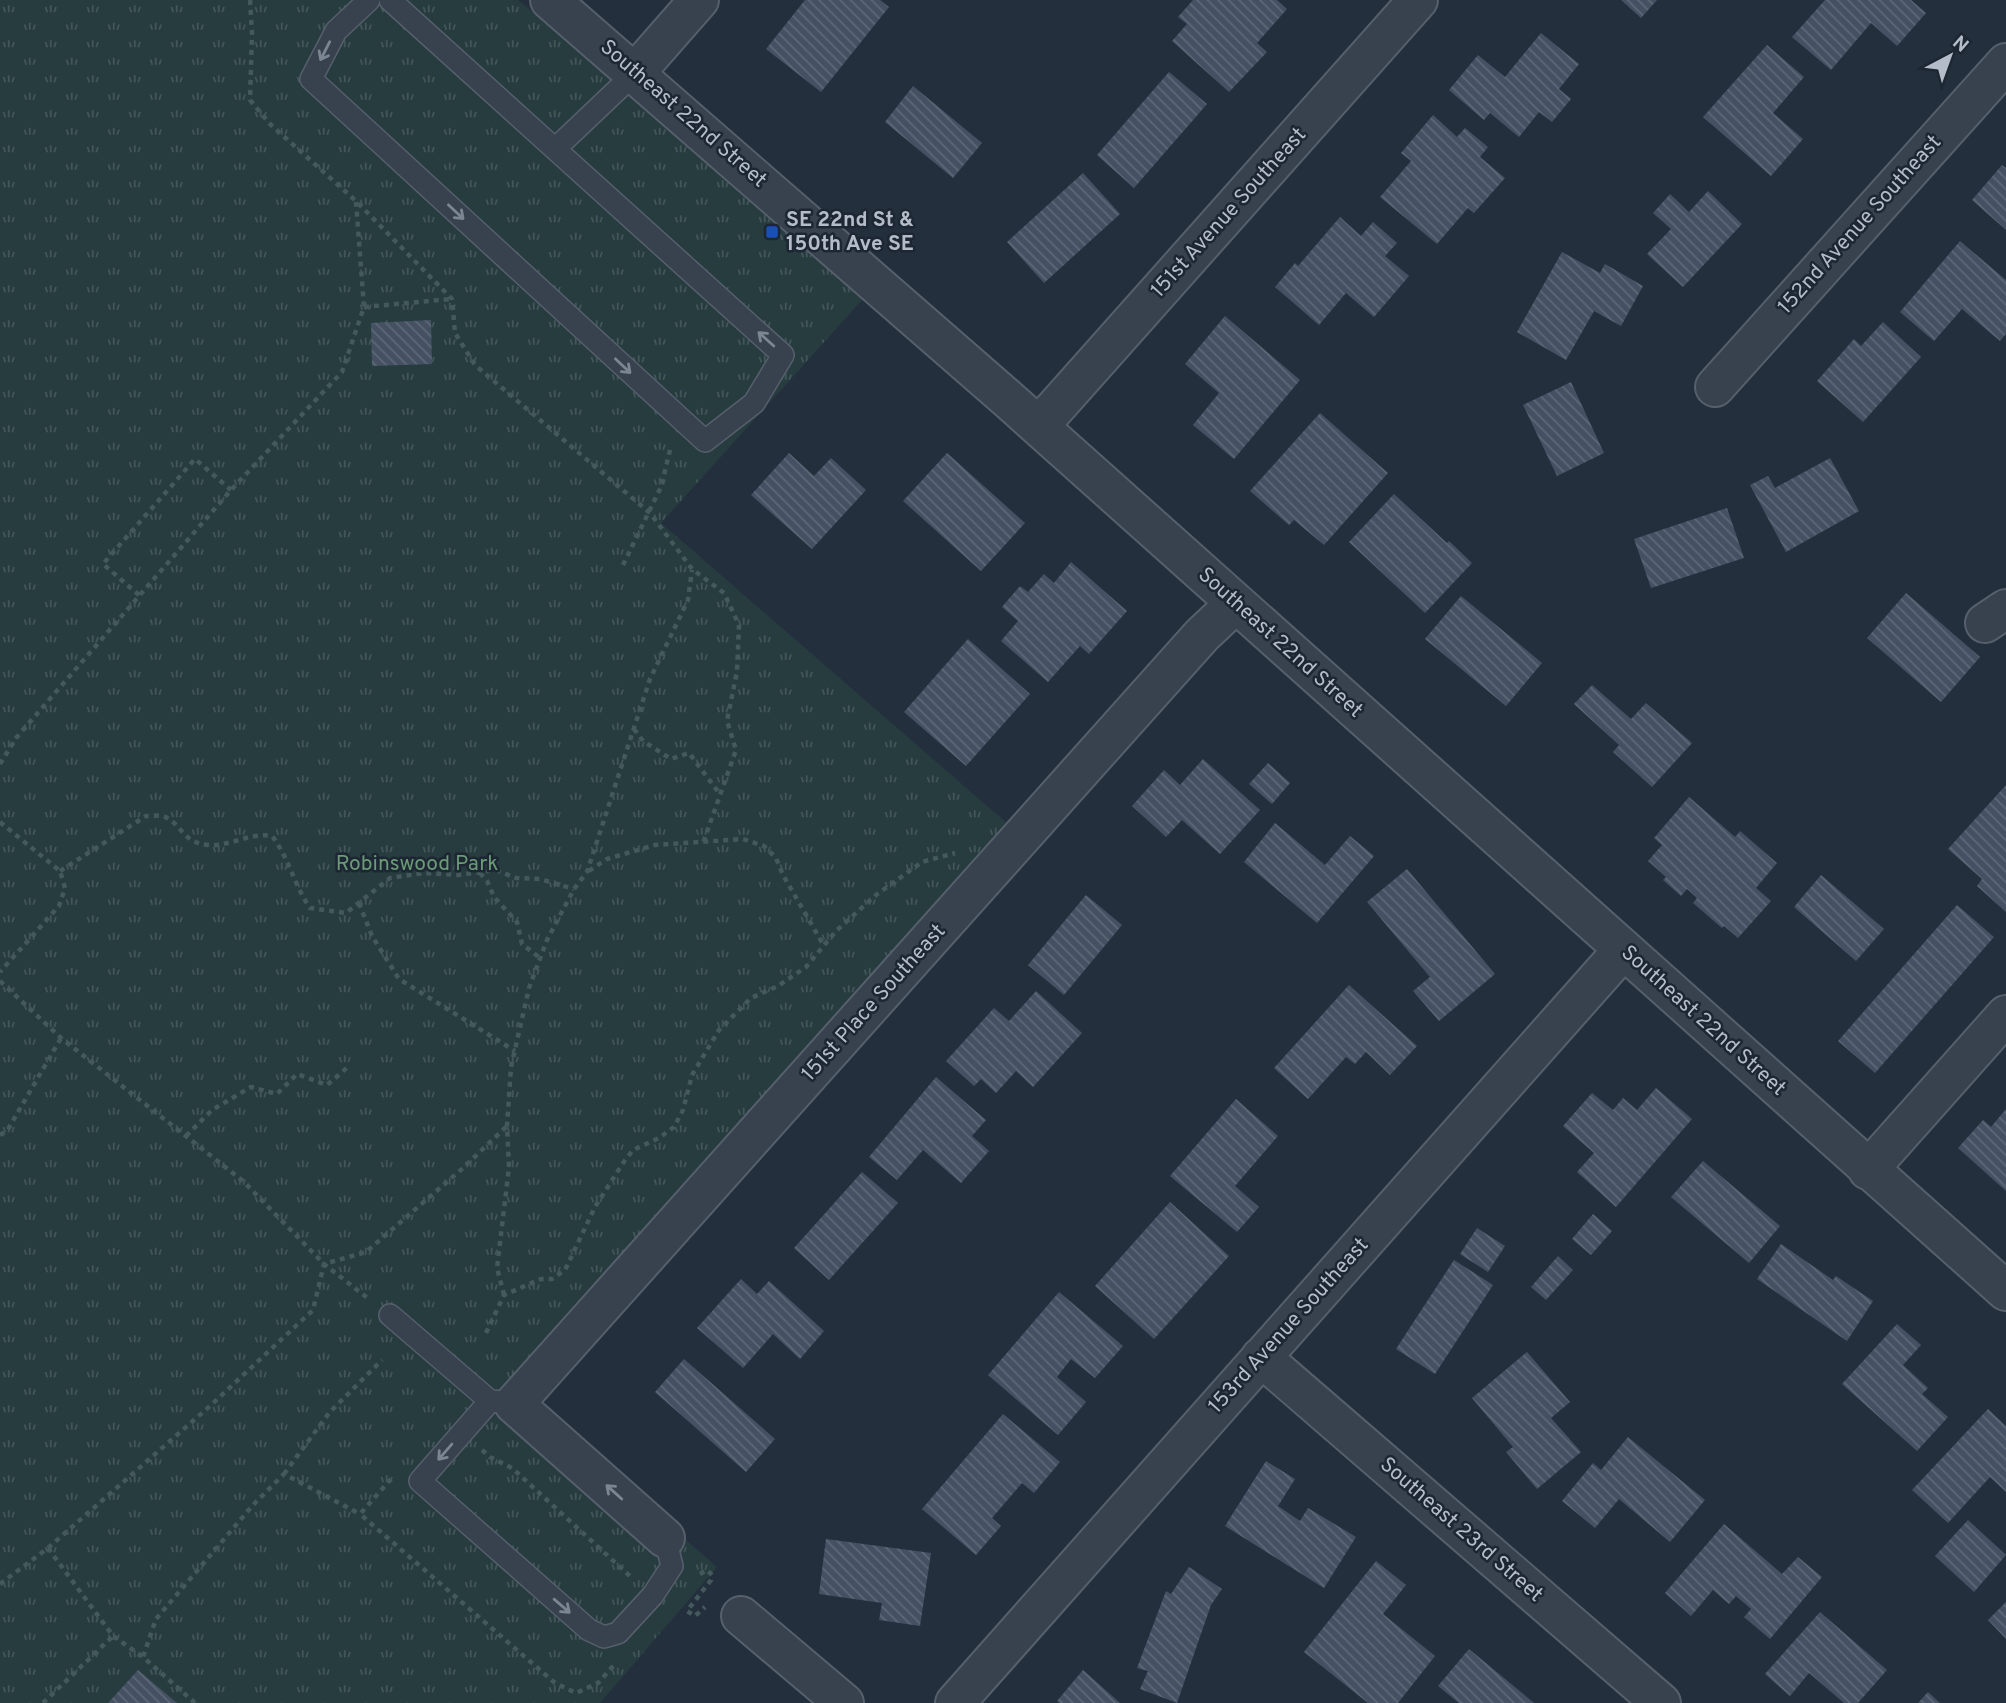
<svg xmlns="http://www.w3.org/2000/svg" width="2006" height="1703" viewBox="0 0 2006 1703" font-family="Overpass,sans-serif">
  <defs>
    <pattern id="park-tufts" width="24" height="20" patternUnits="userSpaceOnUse" patternTransform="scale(1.75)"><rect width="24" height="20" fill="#263c3f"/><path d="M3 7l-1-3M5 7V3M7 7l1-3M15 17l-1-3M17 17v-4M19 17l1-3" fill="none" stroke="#435659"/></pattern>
    <pattern id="building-back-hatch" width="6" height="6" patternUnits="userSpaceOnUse" patternTransform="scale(1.75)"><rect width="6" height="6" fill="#455162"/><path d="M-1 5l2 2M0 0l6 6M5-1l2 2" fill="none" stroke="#5d6877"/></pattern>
  </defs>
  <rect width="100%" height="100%" fill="#242f3e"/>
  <path fill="url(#park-tufts)" d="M0,0H518L572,44L862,300L661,523L1009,825L511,1388L717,1567L600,1703H0Z"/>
  <path fill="url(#building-back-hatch)" d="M805,0H880L889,7L821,92L766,49Z
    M1193,0H1277L1287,9L1257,43L1267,52L1229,92L1172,41L1187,24L1178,17Z
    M1621,0H1657L1641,18Z
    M1825,0H1911L1926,13L1897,46L1871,23L1831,70L1792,37Z
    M1541,33L1579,64L1559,89L1571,99L1552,122L1539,112L1519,137L1490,113L1484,120L1449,90L1478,55L1505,77Z
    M1767,45L1804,77L1773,113L1803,139L1771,176L1703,117Z
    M1169,72L1207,104L1134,188L1097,155Z
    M913,86L982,143L953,178L885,122Z
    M1433,115L1457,137L1465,128L1488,147L1480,157L1505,178L1474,213L1468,208L1437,244L1380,197L1411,161L1401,153Z
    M2002,165L2006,168V230L1972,200Z
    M1083,173L1120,214L1044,283L1007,242Z
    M1708,191L1742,224L1683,287L1647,254L1671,229L1653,213L1670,194L1689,212Z
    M1340,217L1361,236L1373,222L1397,243L1385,256L1409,276L1374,317L1346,293L1319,325L1275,287L1295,263L1298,266Z
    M1960,241L2006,280V334L2000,341L1962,309L1934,341L1900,312Z
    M1562,252L1600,273L1605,264L1643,286L1621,326L1594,311L1566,360L1517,332Z
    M1225,316L1300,380L1234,459L1193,425L1219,393L1185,364Z
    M431,320L432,364L372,366L371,323Z
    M1883,322L1921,357L1863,422L1817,381L1854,339L1861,346Z
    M1571,382L1604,453L1557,476L1523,405Z
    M1320,413L1388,473L1324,545L1294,520L1289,525L1250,491Z
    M789,453L814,476L831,458L866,490L812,549L751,495Z
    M947,453L1025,523L981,571L903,501Z
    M1830,458L1859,511L1786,552L1750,485L1768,476L1775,488Z
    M1394,494L1447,543L1449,541L1472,563L1425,613L1349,542Z
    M1727,508L1744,558L1651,588L1634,539Z
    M1071,562L1127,611L1089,654L1080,646L1048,682L1001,641L1018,621L1002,607L1020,586L1028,592L1044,574L1054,583Z
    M1906,593L1980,657L1941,702L1867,638Z
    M1461,596L1542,663L1506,706L1425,639Z
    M968,639L1030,694L966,766L904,712Z
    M1592,685L1631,719L1646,703L1692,743L1652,787L1613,752L1619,745L1574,704Z
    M1203,759L1260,810L1220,854L1182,820L1166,837L1132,806L1164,770L1180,785Z
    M1268,763L1290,783L1272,804L1249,784Z
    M2006,785V912L1977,886L1982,879L1948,849Z
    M1689,797L1735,837L1740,831L1777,863L1756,888L1771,901L1738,938L1724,926L1722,928L1693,903L1697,898L1687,889L1681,896L1663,880L1666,877L1648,861L1662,845L1654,838Z
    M1275,823L1325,865L1350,836L1374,856L1317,923L1244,862Z
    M1407,869L1495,974L1439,1021L1413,991L1430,977L1367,902Z
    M1821,875L1884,929L1856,961L1794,907Z
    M1086,895L1122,925L1064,995L1028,965Z
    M1957,905L1994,937L1875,1073L1838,1041Z
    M1349,985L1417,1046L1390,1075L1366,1052L1355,1064L1346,1057L1308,1099L1274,1068Z
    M1036,991L1082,1033L1033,1087L1016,1071L996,1093L981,1079L974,1086L946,1061L994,1008L1009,1021Z
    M936,1077L986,1120L972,1136L989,1151L961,1183L923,1150L897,1180L869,1157Z
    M1656,1088L1692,1119L1616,1207L1577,1172L1594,1153L1563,1126L1592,1093L1613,1110L1623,1098L1637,1110Z
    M1236,1099L1278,1136L1235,1186L1259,1207L1237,1232L1170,1176Z
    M2006,1109V1191L1958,1148L1983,1120L1991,1127Z
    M1703,1161L1780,1226L1749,1263L1671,1197Z
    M862,1172L898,1203L829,1280L794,1248Z
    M1170,1202L1229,1256L1154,1339L1095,1286Z
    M1593,1214L1612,1231L1591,1255L1572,1239Z
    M1477,1228L1505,1246L1488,1272L1460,1254Z
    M1781,1244L1833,1280L1836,1276L1873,1301L1847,1341L1757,1279Z
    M1558,1256L1573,1270L1546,1300L1531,1287Z
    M1454,1260L1493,1285L1435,1374L1396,1349Z
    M741,1279L757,1294L769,1281L824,1331L800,1359L773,1334L743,1368L697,1328Z
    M1059,1292L1123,1346L1095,1378L1071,1359L1057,1377L1086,1402L1058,1435L988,1375Z
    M1897,1324L1921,1345L1903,1365L1928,1388L1922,1394L1948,1417L1917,1451L1842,1384Z
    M1527,1352L1570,1402L1551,1418L1581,1452L1537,1489L1506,1452L1513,1447L1472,1398Z
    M684,1359L775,1439L746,1472L655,1392Z
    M1988,1409L2006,1426V1492L1990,1477L1948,1523L1912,1490Z
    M1003,1414L1060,1462L1034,1493L1022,1483L992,1518L1001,1526L976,1555L922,1509Z
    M1628,1437L1705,1500L1670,1542L1619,1499L1595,1528L1562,1501L1593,1463L1601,1470Z
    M1266,1461L1295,1479L1278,1506L1300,1521L1308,1508L1356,1537L1324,1588L1225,1526Z
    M1968,1520L2006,1555L1974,1592L1935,1556Z
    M1724,1524L1782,1574L1798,1557L1822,1577L1770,1639L1744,1617L1751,1609L1736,1596L1729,1604L1713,1590L1691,1616L1665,1593Z
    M826,1539L931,1553L920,1626L879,1620L882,1603L819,1594Z
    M1376,1561L1406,1585L1383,1614L1435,1656L1398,1703H1368L1304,1652Z
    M1189,1567L1222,1589L1211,1605L1177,1703L1140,1689L1148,1671L1137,1668L1166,1591L1171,1594Z
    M2006,1602V1639L1988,1620Z
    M1820,1612L1887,1670L1858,1703H1844L1809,1673L1790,1696L1765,1674Z
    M1469,1649L1534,1703H1459L1438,1686Z
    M138,1670L177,1703H108Z
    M1083,1670L1120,1703H1059L1057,1701Z
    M1928,1692L1940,1703H1918Z"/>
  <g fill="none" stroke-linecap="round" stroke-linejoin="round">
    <defs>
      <path id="service" d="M369,0L336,31L311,79L705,441L754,403L783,355L390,0
        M555,149L635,73
        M390,1315L490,1401L502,1402
        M490,1401L420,1481L589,1630L604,1637L618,1633L653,1595L672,1566L665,1538"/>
      <path id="minor" d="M635,73L699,0
        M1715,387L2006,63
        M1039,426L1418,0
        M1985,623L2006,609
        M1868,1170L2006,1015
        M1261,1357L1661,1703
        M665,1538L514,1404L1202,635L1235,604
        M741,1616L844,1703
        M955,1703L1623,950"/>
      <path id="tertiary" d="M550,0L1009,400L2006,1291"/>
    </defs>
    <use href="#service" stroke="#565f6c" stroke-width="24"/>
    <use href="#minor" stroke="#565f6c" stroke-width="42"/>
    <use href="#tertiary" stroke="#565f6c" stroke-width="42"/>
    <path stroke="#44595c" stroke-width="4.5" stroke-dasharray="5 5" stroke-linecap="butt" d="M250,0L252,33L250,100L270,124L356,201L452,299L455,333L475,365L650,513L692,569L724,593L739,625L737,671L727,721L736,750L703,843
      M364,307L451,299
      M623,565L661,487L671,446
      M139,595L103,564L195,459L231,490
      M634,729L643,741L671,759L689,753L719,793
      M0,764L16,738L231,490L342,372L364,307L356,202
      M0,822L60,871L65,888L59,906L0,972
      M60,871L146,816C151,816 159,815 163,816C182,823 182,843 208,845C230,847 249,832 272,836C289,858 294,885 310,908L346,913L390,878L423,873L458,875L496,870L516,878L540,879L574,889
      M589,871L607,859L655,845L743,839L764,846L776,858L783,875L824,946
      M480,873L487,881L494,897L517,922L522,944L540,958
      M359,903L372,936L399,979L515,1051
      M0,981L61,1038L243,1181L324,1264L370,1300
      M0,1135L7,1131L61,1038
      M186,1136L212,1110L251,1087L277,1094L297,1074L327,1085L349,1066
      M504,1295L497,1268L509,1167L507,1126L511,1067L529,988L547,940L574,889L587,872L650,679L688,600L692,570
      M486,1333L504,1295L541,1279H552L565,1270L595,1207L623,1163L633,1150L659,1138L674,1127L683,1110L692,1075L719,1030L751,998L778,986L806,967L836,931L876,895L922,862L955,853
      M482,1450L490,1457L512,1468L632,1578
      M284,1474L329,1413L382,1360
      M391,1479L360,1514L555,1683L576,1693L598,1683L615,1664
      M48,1548L210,1406L313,1310L324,1264L366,1252L463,1168L507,1126
      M700,1574L707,1570L712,1575L711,1580L687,1611L695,1616L705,1607
      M0,1584L48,1548L113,1636L143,1657
      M43,1703L113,1636
      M195,1703L143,1657L156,1619L253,1505L284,1474L360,1514"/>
    <use href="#service" stroke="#38414e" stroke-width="21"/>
    <use href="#minor" stroke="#38414e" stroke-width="38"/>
    <use href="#tertiary" stroke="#38414e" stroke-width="38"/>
  </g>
  <defs><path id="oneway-shaft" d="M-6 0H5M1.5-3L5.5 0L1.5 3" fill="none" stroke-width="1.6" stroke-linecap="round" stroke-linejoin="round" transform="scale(1.75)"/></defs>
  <g stroke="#7c8592">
    <use href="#oneway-shaft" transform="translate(325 51) rotate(117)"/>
    <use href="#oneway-shaft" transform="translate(456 212) rotate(43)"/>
    <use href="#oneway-shaft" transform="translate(766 339) rotate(-138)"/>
    <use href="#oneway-shaft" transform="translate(623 366) rotate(43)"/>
    <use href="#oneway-shaft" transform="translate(445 1452) rotate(131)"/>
    <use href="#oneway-shaft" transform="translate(614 1492) rotate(-138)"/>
    <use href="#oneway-shaft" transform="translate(562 1606) rotate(41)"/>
  </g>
  <rect fill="#1a4fb4" stroke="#1d2633" stroke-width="2.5" x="765" y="225" width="14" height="14" rx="3.5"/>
  <g text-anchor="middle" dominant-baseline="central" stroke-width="5" stroke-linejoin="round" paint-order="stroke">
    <g font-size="21" fill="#b4bcc9" stroke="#1d2633">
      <text transform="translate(683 114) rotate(41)">Southeast 22nd Street</text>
      <text transform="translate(1229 213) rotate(-48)">151st Avenue Southeast</text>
      <text transform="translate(1860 225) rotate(-48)">152nd Avenue Southeast</text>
      <text transform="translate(1280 643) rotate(42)">Southeast 22nd Street</text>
      <text transform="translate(874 1003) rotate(-48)">151st Place Southeast</text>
      <text transform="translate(1703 1021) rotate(42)">Southeast 22nd Street</text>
      <text transform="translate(1289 1326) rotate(-48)">153rd Avenue Southeast</text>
      <text transform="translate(1461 1530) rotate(41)">Southeast 23rd Street</text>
    </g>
    <g font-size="21" font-weight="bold" fill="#b4bcc9" stroke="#1d2633" text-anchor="start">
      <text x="786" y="220">SE 22nd St &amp;<tspan x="786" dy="24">150th Ave SE</tspan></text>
    </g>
    <g font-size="21" fill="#6b9a76" stroke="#1d2633">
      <text x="417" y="864">Robinswood Park</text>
    </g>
  </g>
  <g transform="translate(1950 56) rotate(41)" stroke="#1d2633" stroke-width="5" paint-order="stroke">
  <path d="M0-5L12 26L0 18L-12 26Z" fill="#b4bcc9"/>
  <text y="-10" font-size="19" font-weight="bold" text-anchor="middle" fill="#b4bcc9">N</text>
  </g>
</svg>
